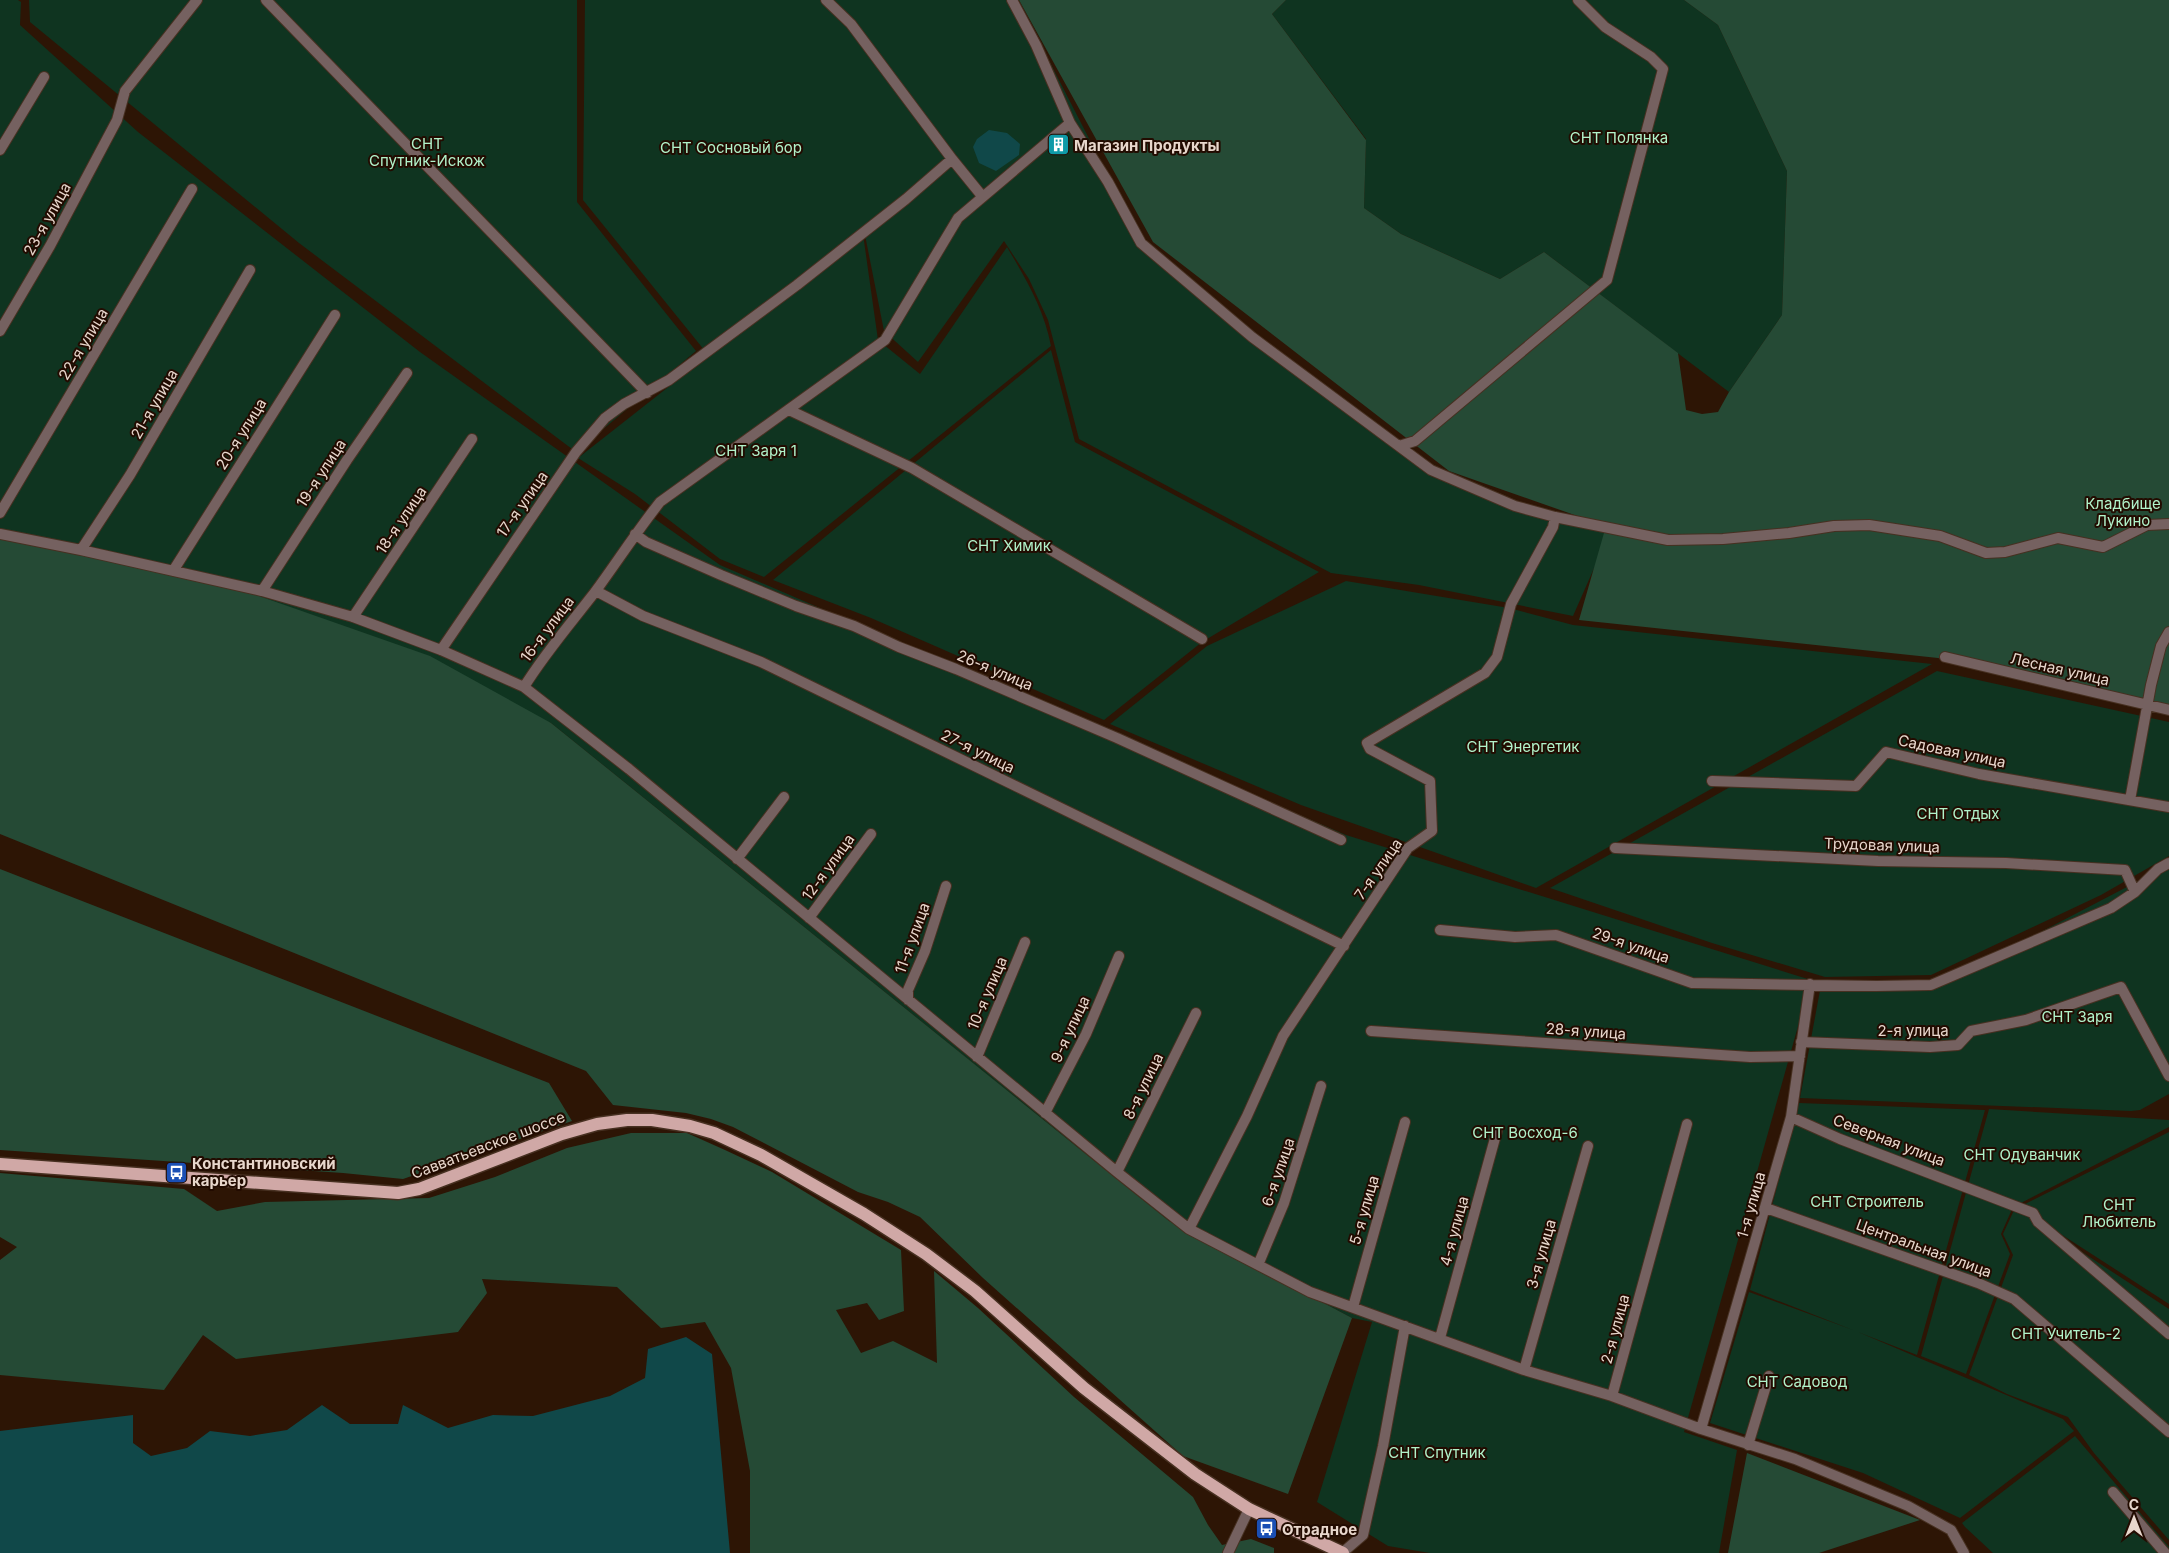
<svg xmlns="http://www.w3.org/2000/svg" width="2169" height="1553" viewBox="0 0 2169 1553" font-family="Inter,sans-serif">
  <rect width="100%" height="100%" fill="#2d1505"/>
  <path fill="#0f3420" d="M0,0H18L21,2L20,25L138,132L420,352L720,565L1346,835L1811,980L1684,1432L1737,1450L1719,1553H1430L1388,1546L1317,1502L1372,1322L1352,1318L1169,1221L551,723L0,537Z
    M29,0H577V202L696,351L576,452L299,243L30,22Z
    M585,0H1018L1141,240L1432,477L1610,532L1573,616L1419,585L1331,573L1079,439L1048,320L1029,279L1004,241L918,362L884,331L864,230L705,351L583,200Z
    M1286,0H1684L1718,25L1787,171L1782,315L1729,392L1544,252L1500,279L1401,234L1364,208L1366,139L1272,14Z
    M863,234L878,340L920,374L1007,247C1026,279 1044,309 1051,346L764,577L720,559L635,494L578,458Z
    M1051,350L1075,442L1319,572L1202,642L1104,720L871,618L773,580Z
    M1346,581L1509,608L1573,625L1932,664L1536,888L1301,805L1110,724L1207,646Z
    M1937,671L2169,722V856L2101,895L1931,975L1825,977L1712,943L1550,888Z
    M2169,865V1094L2140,1110L2131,1111L1800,1098L1821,985L1945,982Z
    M1799,1103L1985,1110L1917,1355L1858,1332L2063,1419L2074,1431L1960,1518L1863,1473L1710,1423L1749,1292L1853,1330L1750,1290Z
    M1989,1109L2169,1120V1127L2013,1207L2001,1234L2010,1254L1966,1374L1921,1356Z
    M2169,1132V1304L2019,1207Z
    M2015,1208L2169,1309V1540L2094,1453L2068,1417L2007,1394L1969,1375L2013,1255L2003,1234Z
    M2075,1436L2169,1547V1553H1993L1965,1527L1962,1523Z"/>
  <path fill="#254a35" d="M1019,0H1286L1272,14L1366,140L1364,208L1401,234L1500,279L1544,252L1678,353L1686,410L1702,414L1718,412L1729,392L1782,315L1787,171L1718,25L1684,0H2169V714L1938,658L1579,620L1606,526L1449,471L1153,242Z
    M0,537L253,594L430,656L551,723L1169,1221L1352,1318L1288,1494L1183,1456L983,1278L920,1217L888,1202L858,1192L733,1127L711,1119L686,1113L613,1105L586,1071L0,834Z
    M0,869L549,1083L572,1121L403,1179L343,1173L0,1150Z
    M631,1133H687L725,1150L772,1172L901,1250L904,1311L879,1320L867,1303L836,1310L861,1353L893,1341L937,1363L934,1271L978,1308L1074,1397L1193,1497L1208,1525L1222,1545L1251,1539L1274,1548V1553H750V1471L731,1368L705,1322L661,1328L617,1287L482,1279L487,1293L458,1332L236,1359L203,1335L164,1390L0,1375V1260L17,1247L0,1237V1173L184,1189L217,1211L265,1202L429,1198L495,1177L567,1148Z
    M1747,1453L1920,1520L1819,1553H1728Z"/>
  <path fill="#104849" d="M989,130L1007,133L1020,144L1019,155L996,171L979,163L973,147L977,139Z
    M686,1337L712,1354L730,1553H0V1431L133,1415V1443L151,1456L187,1448L210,1431L250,1436L287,1430L322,1405L350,1424H398L403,1405L448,1428L493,1415L533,1416L610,1396L645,1378L648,1349Z"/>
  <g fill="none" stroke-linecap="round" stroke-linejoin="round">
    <defs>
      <path id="minor" d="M266,0L647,393
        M826,0L851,24L952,159
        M1012,0L1036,45L1070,123L1108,182L1141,243L1252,337L1431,470L1515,506L1555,517L1668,540L1723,539L1789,533L1834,526L1869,525L1940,536L1986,553L2005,552L2058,538L2103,547L2147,525L2169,524
        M0,150L44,77
        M0,331L50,246L117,120L125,91L197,0
        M789,410L912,468L1202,639
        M1399,446L1415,441L1607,280L1663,69L1651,57L1605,27L1578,0
        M0,513L192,189
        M0,534L81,550L262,591L353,617L441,650L524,687L629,769L1117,1172L1189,1229L1310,1292L1524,1370L1612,1396L1701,1429L1795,1459L1908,1506L1951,1530L1964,1553
        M635,534L646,542L721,575L796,606L854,626L899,647L956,669L1117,738L1341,840
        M81,550L130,475L250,270
        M173,571L335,315
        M262,591L347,460L407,373
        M596,591L643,616L761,662L1344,946
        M353,617L472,439
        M441,650L576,452L605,418L624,404L669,380L797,285L906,199L952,159L982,196
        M1945,657L2169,710
        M524,687C545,653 571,623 595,592C617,562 637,531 660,502L885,340L958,218L1070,123
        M1712,781L1856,786L1886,752L1979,774L2169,807
        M2130,800L2151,685L2161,646L2169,632
        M1615,848L1878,861L2006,863L2125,870L2135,892
        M737,859L784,797
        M809,918L871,834
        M1440,930L1515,937L1556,935L1692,983L1877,986L1931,985L2111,908L2135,892L2158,869L2169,863
        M908,1000V990L925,951L946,886
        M1371,1031L1750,1057L1800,1056
        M1801,1042L1930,1047L1958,1045L1971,1031L2026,1020L2121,987L2169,1076
        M977,1057L1025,942
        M1045,1113L1086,1034L1119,956
        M1791,1117L1840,1139L2033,1213L2038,1222L2169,1334
        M1117,1172L1196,1013
        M1766,1208L1978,1283L2014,1299L2169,1432
        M1189,1229L1247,1116L1283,1036L1408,848L1432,831L1430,781L1370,749L1367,743L1485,673L1497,657L1511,604L1553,527L1555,517
        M1258,1265L1284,1203L1321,1086
        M1353,1307L1405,1122
        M1440,1338L1497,1131
        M1524,1370L1588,1146
        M1612,1396L1687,1124
        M1701,1429L1791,1117L1810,984
        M1748,1445L1769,1376
        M2113,1492L2165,1553
        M1228,1553L1249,1509
        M1342,1553L1363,1535L1383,1446L1405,1326"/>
      <path id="primary" d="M0,1164L398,1193L419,1189L562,1134L597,1124L627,1120H652L690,1126L714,1133L761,1155L864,1214L926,1254L975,1291L1084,1388L1195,1474L1249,1509L1343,1553"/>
    </defs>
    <use href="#minor" stroke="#473021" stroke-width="12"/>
    <use href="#primary" stroke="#473021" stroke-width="15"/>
    <use href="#minor" stroke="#756160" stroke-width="10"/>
    <use href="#primary" stroke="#d0a8a6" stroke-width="12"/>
  </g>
  <defs>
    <symbol id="building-square" viewBox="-11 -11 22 22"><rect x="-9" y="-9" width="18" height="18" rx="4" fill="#0f9aa8" stroke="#220b00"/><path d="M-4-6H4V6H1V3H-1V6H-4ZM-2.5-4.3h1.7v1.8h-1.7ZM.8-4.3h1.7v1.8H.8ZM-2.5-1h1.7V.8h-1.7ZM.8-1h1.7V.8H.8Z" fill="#fff"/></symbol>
    <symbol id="bus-square" viewBox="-11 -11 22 22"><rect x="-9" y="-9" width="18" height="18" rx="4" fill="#1a4fb4" stroke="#220b00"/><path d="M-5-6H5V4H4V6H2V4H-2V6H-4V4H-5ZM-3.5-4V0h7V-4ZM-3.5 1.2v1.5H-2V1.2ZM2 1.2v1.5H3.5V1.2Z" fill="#fff"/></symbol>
  </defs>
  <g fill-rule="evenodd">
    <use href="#building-square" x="1046" y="132" width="25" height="25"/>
    <use href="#bus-square" x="164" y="1160" width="25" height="25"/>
    <use href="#bus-square" x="1254" y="1516" width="25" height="25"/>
  </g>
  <g text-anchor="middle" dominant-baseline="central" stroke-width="4" stroke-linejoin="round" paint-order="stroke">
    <g font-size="15" fill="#b1f3ca" stroke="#220b00">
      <text x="1619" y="137">СНТ Полянка</text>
      <text x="427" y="143">СНТ<tspan x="427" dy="17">Спутник-Искож</tspan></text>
      <text x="731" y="147">СНТ Сосновый бор</text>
      <text x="756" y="450">СНТ Заря 1</text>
      <text x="2123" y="503">Кладбище<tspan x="2123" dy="17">Лукино</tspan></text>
      <text x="1009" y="545">СНТ Химик</text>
      <text x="1523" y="746">СНТ Энергетик</text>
      <text x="1958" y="813">СНТ Отдых</text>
      <text x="2077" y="1016">СНТ Заря</text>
      <text x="1525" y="1132">СНТ Восход-6</text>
      <text x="2022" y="1154">СНТ Одуванчик</text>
      <text x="1867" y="1201">СНТ Строитель</text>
      <text x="2119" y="1204">СНТ<tspan x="2119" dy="17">Любитель</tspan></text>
      <text x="2066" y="1333">СНТ Учитель-2</text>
      <text x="1797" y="1381">СНТ Садовод</text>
      <text x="1437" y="1452">СНТ Спутник</text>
    </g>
    <g font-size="15" font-weight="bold" fill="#e8d7cc" stroke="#220b00" text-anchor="start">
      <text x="1074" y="145">Магазин Продукты</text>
      <text x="192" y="1163">Константиновский<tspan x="192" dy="17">карьер</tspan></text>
      <text x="1282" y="1529">Отрадное</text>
    </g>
    <g font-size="15" fill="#e8d7cc" stroke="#220b00">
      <text transform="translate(47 219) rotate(-61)">23-я улица</text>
      <text transform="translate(83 344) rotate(-59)">22-я улица</text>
      <text transform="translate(154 404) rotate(-60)">21-я улица</text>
      <text transform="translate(241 434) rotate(-58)">20-я улица</text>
      <text transform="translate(321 473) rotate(-57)">19-я улица</text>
      <text transform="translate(522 504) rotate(-55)">17-я улица</text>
      <text transform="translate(401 520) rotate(-56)">18-я улица</text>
      <text transform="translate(547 629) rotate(-53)">16-я улица</text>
      <text transform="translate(2060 669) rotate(13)">Лесная улица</text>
      <text transform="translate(995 670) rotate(23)">26-я улица</text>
      <text transform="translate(978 751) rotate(26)">27-я улица</text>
      <text transform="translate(1952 751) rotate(12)">Садовая улица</text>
      <text transform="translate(1882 845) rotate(2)">Трудовая улица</text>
      <text transform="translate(828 867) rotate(-54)">12-я улица</text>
      <text transform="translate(1378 869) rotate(-55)">7-я улица</text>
      <text transform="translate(912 938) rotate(-70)">11-я улица</text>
      <text transform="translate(1631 945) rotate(19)">29-я улица</text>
      <text transform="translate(987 993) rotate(-67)">10-я улица</text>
      <text transform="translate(1070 1029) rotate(-65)">9-я улица</text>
      <text x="1913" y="1030">2-я улица</text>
      <text transform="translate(1586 1031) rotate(4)">28-я улица</text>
      <text transform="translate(1143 1086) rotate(-64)">8-я улица</text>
      <text transform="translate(1889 1140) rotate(21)">Северная улица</text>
      <text transform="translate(488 1145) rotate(-21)">Савватьевское шоссе</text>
      <text transform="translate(1278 1172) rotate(-71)">6-я улица</text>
      <text transform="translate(1751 1205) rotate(-74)">1-я улица</text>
      <text transform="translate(1364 1210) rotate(-74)">5-я улица</text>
      <text transform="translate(1454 1231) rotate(-75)">4-я улица</text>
      <text transform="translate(1924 1248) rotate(20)">Центральная улица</text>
      <text transform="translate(1541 1254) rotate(-74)">3-я улица</text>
      <text transform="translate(1615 1329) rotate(-75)">2-я улица</text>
    </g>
  </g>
  <g transform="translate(2134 1518)" stroke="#220b00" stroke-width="4" paint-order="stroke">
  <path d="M0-4L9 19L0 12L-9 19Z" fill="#e8d7cc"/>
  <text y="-8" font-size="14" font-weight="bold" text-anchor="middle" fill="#e8d7cc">С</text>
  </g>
</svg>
